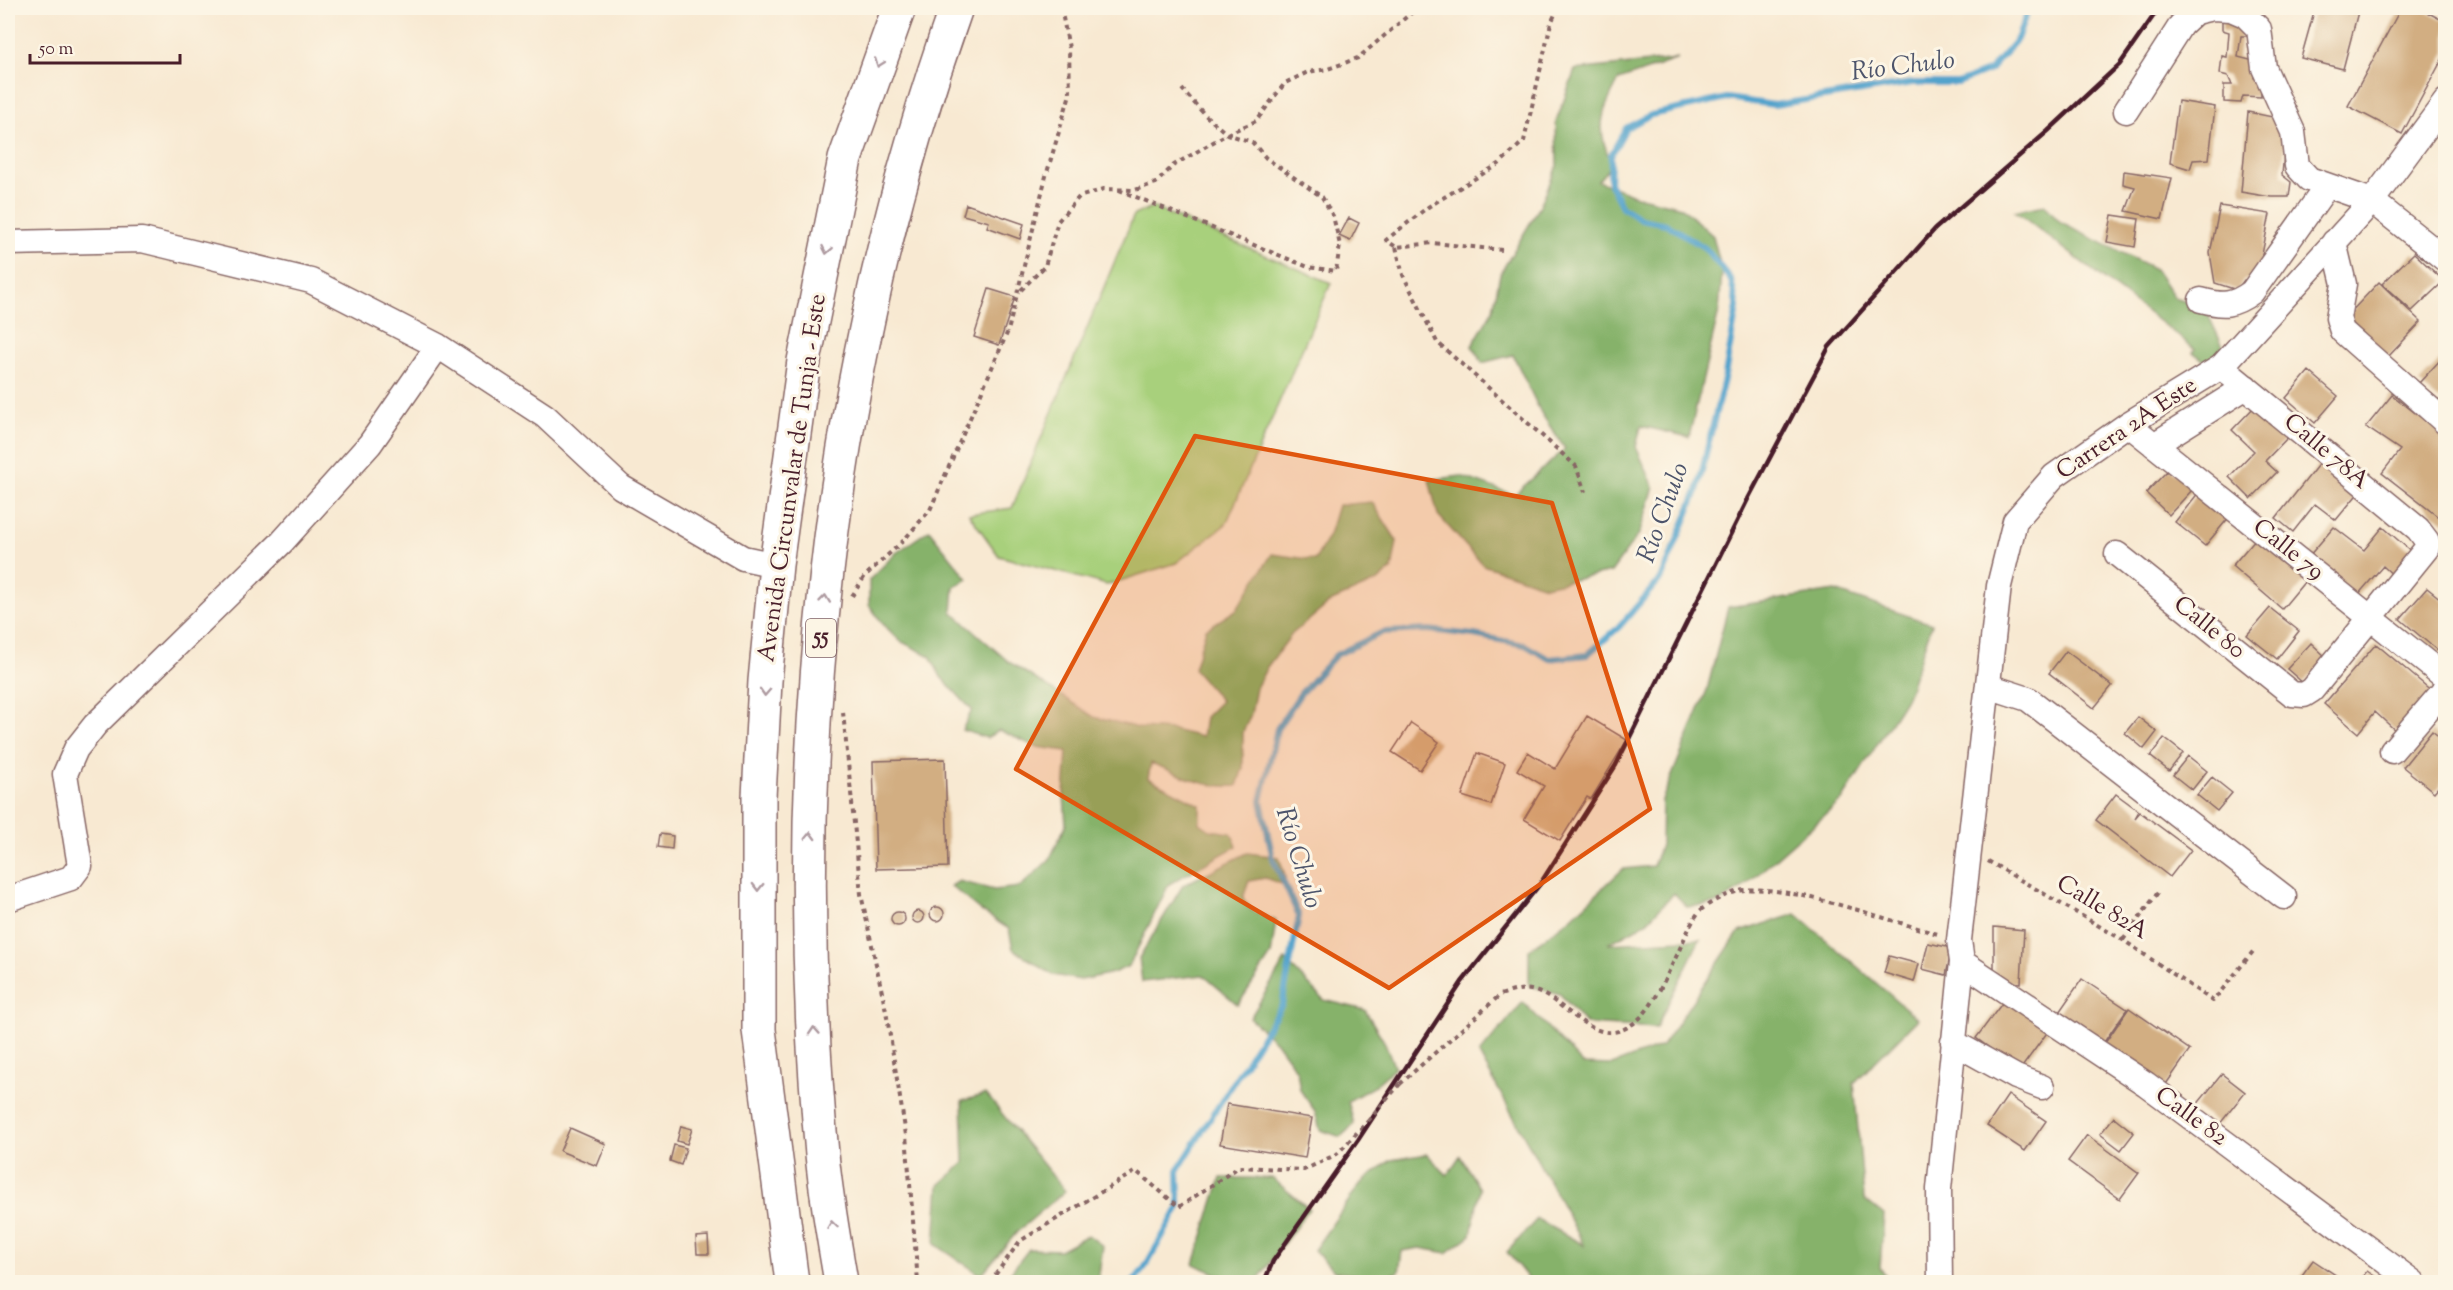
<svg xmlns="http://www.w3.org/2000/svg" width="2453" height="1290" viewBox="0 0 2453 1290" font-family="'Sorts Mill Goudy',serif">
  <rect width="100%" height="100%" fill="#fcf5e5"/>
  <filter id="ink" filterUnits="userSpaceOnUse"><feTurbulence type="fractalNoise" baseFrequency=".0167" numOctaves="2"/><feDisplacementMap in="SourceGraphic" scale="12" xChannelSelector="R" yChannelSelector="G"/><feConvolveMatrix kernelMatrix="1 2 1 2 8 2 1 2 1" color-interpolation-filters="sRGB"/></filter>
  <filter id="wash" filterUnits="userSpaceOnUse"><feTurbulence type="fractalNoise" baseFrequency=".008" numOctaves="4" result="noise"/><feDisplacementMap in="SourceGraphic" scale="24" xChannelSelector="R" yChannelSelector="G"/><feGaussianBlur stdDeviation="1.35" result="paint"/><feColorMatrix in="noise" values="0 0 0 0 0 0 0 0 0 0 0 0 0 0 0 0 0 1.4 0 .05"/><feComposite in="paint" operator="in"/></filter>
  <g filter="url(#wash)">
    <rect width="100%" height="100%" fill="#f8e9d2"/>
    <path fill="#a8d07b" stroke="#797853" stroke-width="1.5" d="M1152,207L1331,283L1226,524L1176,563L1107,585L999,556L969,514L1012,508L1134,215Z"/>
    <path fill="#86b26b" stroke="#68684b" stroke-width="1.5" d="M1678,59L1619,80C1601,113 1595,128 1612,164L1598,181L1637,196L1681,207L1713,236L1722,271L1719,311L1689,437L1641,426L1636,447L1654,487L1639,534L1611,572L1545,586L1483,565L1438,515L1429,480L1461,476L1514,495L1565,449L1541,413L1513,355L1482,363L1472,346L1493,310L1500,274L1539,208L1557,166L1556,122L1575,70Z
      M2045,205L2061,223L2155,269L2175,298L2205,308L2227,355L2216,370L2193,352L2195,349L2015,211Z
      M1372,502L1397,541L1392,569L1378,581L1332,601L1292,634L1267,667L1256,688L1251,714L1243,732V768L1237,786C1199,788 1184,775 1151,763L1148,778L1200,805V823L1210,830L1231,833L1237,846L1169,884L1129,966L1113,973L1081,980L1053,975L1013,949L1009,929L981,911L951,886L959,881L994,890L1020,887L1049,860L1066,825L1064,795L1067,751L1036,747L999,730L987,738L962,730L972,710L941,677L930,656L900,641L883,624L869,605V580L896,553L929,530L968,579L954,587L952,612L1009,662L1094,717L1139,728L1173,730L1202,737L1205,717L1221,701L1194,669L1206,629L1236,610L1272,554L1315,560L1329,535L1338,505Z
      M1835,591L1932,624L1907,697L1842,800L1741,889L1718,903L1687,907L1674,893L1646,923L1608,944L1700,939L1656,1028L1586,1024L1560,994L1529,986V950L1571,918L1623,869L1653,866L1661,845L1662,800L1707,690L1728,607Z
      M1247,853L1279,857L1285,876V885L1265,878L1249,881L1243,898L1251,910L1276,921L1271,955L1238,1005L1203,975L1142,982L1139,958L1183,885Z
      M1796,914L1918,1019L1854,1083L1864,1199L1884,1215L1880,1268L1891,1282H1531L1507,1252L1537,1219L1584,1245L1479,1054L1523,1002L1583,1064L1612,1065L1662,1046L1739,932Z
      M1285,960L1324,1000L1365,1010L1385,1043L1395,1068L1373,1087L1348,1101L1354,1124L1341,1137L1320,1130L1315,1111L1300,1090L1297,1071L1276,1042L1250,1018Z
      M986,1094L1065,1191L1017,1232L981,1275L935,1244L939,1185L964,1163L962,1101Z
      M1427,1154L1447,1175L1460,1156L1480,1189L1471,1235L1447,1253L1420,1248L1402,1251L1399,1272L1379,1278L1335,1272L1314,1250L1361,1183L1391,1160Z
      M1221,1178H1272L1309,1209L1256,1282H1235L1194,1264Z
      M1088,1235L1103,1246L1098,1282H1003L1029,1249L1060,1250Z"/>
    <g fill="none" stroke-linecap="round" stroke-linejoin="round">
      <path stroke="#52a3cc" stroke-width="6" d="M1133,1282L1145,1267L1179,1207L1178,1170L1282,1005L1299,916L1273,859L1261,801L1277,729L1301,693L1336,655L1383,632L1428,630L1474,635L1525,645L1549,659L1587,655L1619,627L1662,577L1697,491L1725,375L1737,307L1731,280L1705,248L1666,224L1641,219L1622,207L1610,184L1611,155L1626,128L1651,115L1727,98L1774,105L1912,83H1958L1990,70L2017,39L2029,8"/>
    </g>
    <g id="blocks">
      <path fill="#d2ae82" d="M2315,8H2359L2343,69L2301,58Z
        M2401,8H2419L2446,22V52L2402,134L2348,106Z
        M2222,19H2245L2258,36H2241L2238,57L2254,61V78L2261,80V97L2243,96L2241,103L2224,102V85H2232L2228,76L2220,74L2222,56L2227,57L2229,32L2222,30Z
        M2178,101L2215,107L2209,159L2193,160L2190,169L2170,163Z
        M2248,112L2287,120L2282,175L2291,182L2289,197H2271L2241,192Z
        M2124,171L2172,178L2162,219L2126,211L2135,187L2123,184Z
        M966,204L1024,224L1020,239L987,227L989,222L963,215Z
        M2220,206L2270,214L2257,280H2244L2237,290L2215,283L2210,253Z
        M2112,215L2139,219L2135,247L2107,242Z
        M1349,218L1359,223L1350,241L1339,236Z
        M2414,253L2444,281L2412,311L2382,284Z
        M2379,282L2421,322L2388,357L2346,317Z
        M989,289L1015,297L999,345L974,337Z
        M2443,357L2446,359V392L2439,400L2419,383Z
        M2309,371L2338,396L2315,423L2286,398Z
        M2392,395L2446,437V523L2382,473L2400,450L2366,427Z
        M2258,403L2291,434L2265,461L2277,472L2251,499L2229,477L2254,451L2232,430Z
        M2321,461L2360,491L2336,520L2315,504L2293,532L2276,518Z
        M2170,468L2193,489L2169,515L2146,493Z
        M2199,492L2230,516L2205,546L2175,522Z
        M2334,527L2364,550L2383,527L2413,553L2394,576L2383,566L2356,597L2308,557Z
        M2257,537L2306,580L2282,609L2232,566Z
        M2427,588L2446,603V658L2400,619Z
        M2270,608L2299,631L2277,659L2247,635Z
        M2311,643L2327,658L2303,683L2287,669Z
        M2376,644L2433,692L2397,732L2375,712L2358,733L2324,704Z
        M2066,651L2112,686L2094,708L2049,673Z
        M1587,716L1627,740L1591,799L1587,797L1560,841L1524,819L1544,786L1517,770L1528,752L1555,769Z
        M2138,717L2157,732L2144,749L2125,733Z
        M1411,723L1439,742L1420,770L1392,752Z
        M2432,731L2446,742V778L2434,792L2403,767Z
        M2164,738L2183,753L2169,771L2150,756Z
        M1477,753L1505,763L1491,805L1462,796Z
        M2188,756L2207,771L2192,790L2173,775Z
        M945,759L948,867L876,869L873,761Z
        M2212,777L2232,793L2217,811L2197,795Z
        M2116,794L2139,811L2135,818L2140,812L2191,850L2170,877L2096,820Z
        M660,834L673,836L672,849L658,847Z
        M930 914a7 7 0 1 1 14 0a7 7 0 1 1-14 0Z
        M912 917a6 6 0 1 1 12 0a6 6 0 1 1-12 0Z
        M891 919a7 7 0 1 1 14 0a7 7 0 1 1-14 0Z
        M1994,927L2024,930L2021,983L1994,981Z
        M1928,943L1952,948L1946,975L1922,969Z
        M1889,956L1919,964L1914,982L1884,973Z
        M2082,979L2127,1009L2102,1045L2057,1015Z
        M2006,998L2049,1030L2020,1070L1976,1038Z
        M2129,1008L2190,1050L2164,1087L2103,1046Z
        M2222,1074L2245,1092L2219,1125L2195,1107Z
        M2008,1095L2046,1121L2025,1151L1987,1126Z
        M1227,1104L1312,1118L1305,1158L1220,1144Z
        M2114,1117L2134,1133L2121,1150L2100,1134Z
        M681,1126L692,1129L687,1144L677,1141Z
        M570,1128L606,1144L597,1166L560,1151Z
        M2087,1135L2139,1173L2120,1199L2068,1161Z
        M674,1145L686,1148L681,1165L670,1161Z
        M708,1236L709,1254H697L696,1237Z
        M2313,1260L2346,1282H2297Z
        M2367,1271L2383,1282H2367L2361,1279Z"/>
    </g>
  </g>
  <g filter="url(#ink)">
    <use href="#blocks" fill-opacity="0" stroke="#876665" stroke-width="1.5"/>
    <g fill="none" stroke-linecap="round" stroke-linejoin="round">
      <defs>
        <path id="minor" d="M2126,111L2181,25L2195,12L2212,8L2231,9L2245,15L2259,29L2264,68L2293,132L2297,166L2309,179L2372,201L2446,260
          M2334,242L2344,284L2338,318L2342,331L2446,423
          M8,243L142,240L311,281L438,346L545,416L621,487L743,558L776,565
          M2201,300C2223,306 2233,306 2252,292L2327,186
          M2128,424L2446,678
          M2154,445L2246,387
          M2117,554L2292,694L2304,695L2312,690L2427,548V541L2418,529L2221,367
          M1988,686L2028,699L2284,897
          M2392,751L2446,688
          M8,899L71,878L80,866L65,774L76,749L95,725L282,542L370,444L438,346
          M1962,962L2146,1084L2413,1282
          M1953,1042L2016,1077L2042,1087
          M1940,1282L1939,1189L1962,962L1959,940L1999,586L2015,521L2054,476L2128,424L2221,367L2372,201L2446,101"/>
        <path id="highway" d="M792,1282L759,1030V797L765,681L776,565L804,361L845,159L899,8
          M841,1282C834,1240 826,1197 822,1154C786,769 826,373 956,8"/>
      </defs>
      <use href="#minor" stroke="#876665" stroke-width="27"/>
      <use href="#highway" stroke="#876665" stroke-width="36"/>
      <path stroke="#876665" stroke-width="4" stroke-dasharray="4.5 4.5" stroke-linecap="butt" d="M1119,190L1308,267L1336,271L1340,245L1333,216L1322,197L1266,158L1252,142L1227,134L1204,114L1182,89
        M1396,247L1403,275L1437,342L1576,466L1585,492
        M1502,250L1433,243L1396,247L1386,240L1428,207L1499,164L1524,141L1551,23L1558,8
        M1021,290L1045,266L1058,221L1079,197L1104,189L1135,190L1156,183L1174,165L1227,134L1256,121L1285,83L1308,72L1328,69L1358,58L1417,8
        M852,596L865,576L903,541L930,510L1008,331L1046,176L1070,94L1069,48L1061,8
        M843,712L861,894L886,1011L906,1135L918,1282
        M1988,861L2123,940L2213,1001L2255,949
        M2123,940L2159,891
        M1400,1084L1500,995C1510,992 1521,988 1531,990C1562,996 1590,1045 1624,1029C1651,1016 1661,986 1674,961C1681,948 1692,917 1702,909C1712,901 1727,894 1739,891C1780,881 1893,922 1938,934
        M990,1282L1020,1241L1136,1171L1179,1207L1239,1167L1304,1170L1337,1154L1368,1121"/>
      <use href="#minor" stroke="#fff" stroke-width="24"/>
      <use href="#highway" stroke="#fff" stroke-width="33"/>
      <path stroke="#4a1f2b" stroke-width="4.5" d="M1264,1282L1273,1261L1358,1140L1462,982L1540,884L1616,765L1748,499L1829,347L1935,229L2048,131L2120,64L2159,8"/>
      <path stroke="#876665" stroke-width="4" stroke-dasharray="4.5 4.5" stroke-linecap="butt" d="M1368,1121L1400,1084"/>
    </g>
    <defs><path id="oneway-chevron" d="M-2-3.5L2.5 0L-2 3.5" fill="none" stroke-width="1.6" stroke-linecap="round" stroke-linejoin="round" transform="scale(1.5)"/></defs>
    <g stroke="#ae9aa0">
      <use href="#oneway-chevron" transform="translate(879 63) rotate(110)"/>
      <use href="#oneway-chevron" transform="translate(827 250) rotate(101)"/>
      <use href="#oneway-chevron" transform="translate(825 599) rotate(-84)"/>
      <use href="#oneway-chevron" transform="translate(765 692) rotate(93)"/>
      <use href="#oneway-chevron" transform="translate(810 836) rotate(-89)"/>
      <use href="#oneway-chevron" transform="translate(758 887) rotate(91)"/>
      <use href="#oneway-chevron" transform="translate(814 1031) rotate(-94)"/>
      <use href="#oneway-chevron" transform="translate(832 1225) rotate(-98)"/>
    </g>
  </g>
  <path fill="#e0560e" fill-opacity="0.2" stroke="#e0560e" stroke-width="4.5" stroke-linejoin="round" d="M1195,436L1552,503L1650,809L1389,988L1016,769Z"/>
  <g text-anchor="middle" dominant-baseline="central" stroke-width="6" stroke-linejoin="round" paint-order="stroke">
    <rect fill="#fcf5e5" stroke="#7f5f63" stroke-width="1.5" x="806" y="619" width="30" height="38" rx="4.5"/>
    <g font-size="22" font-weight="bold" fill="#4a1f2b">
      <text x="821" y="638">55</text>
    </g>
    <g font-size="24" fill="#4a1f2b" stroke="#fcf5e5">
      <text transform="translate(2127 429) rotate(-34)">Carrera 2A Este</text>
      <text transform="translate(2326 452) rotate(40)">Calle 78A</text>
      <text transform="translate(793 478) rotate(-82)">Avenida Circunvalar de Tunja - Este</text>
      <text transform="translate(2288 550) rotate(38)">Calle 79</text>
      <text transform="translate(2209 628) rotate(39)">Calle 80</text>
      <text transform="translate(2102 908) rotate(31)">Calle 82A</text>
      <text transform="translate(2191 1117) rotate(36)">Calle 82</text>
    </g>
    <g font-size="26" font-style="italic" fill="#4d546b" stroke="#fcf5e5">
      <text transform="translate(1903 67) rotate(-7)">Río Chulo</text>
      <text transform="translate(1664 513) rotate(-70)">Río Chulo</text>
      <text transform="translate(1298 858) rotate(73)">Río Chulo</text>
    </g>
  </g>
  <rect width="2453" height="1290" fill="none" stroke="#fcf5e5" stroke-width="30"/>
  <path d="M30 54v9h150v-9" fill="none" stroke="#4a1f2b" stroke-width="3"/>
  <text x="39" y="54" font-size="18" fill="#4a1f2b" stroke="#fcf5e5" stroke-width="4.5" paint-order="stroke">50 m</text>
</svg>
